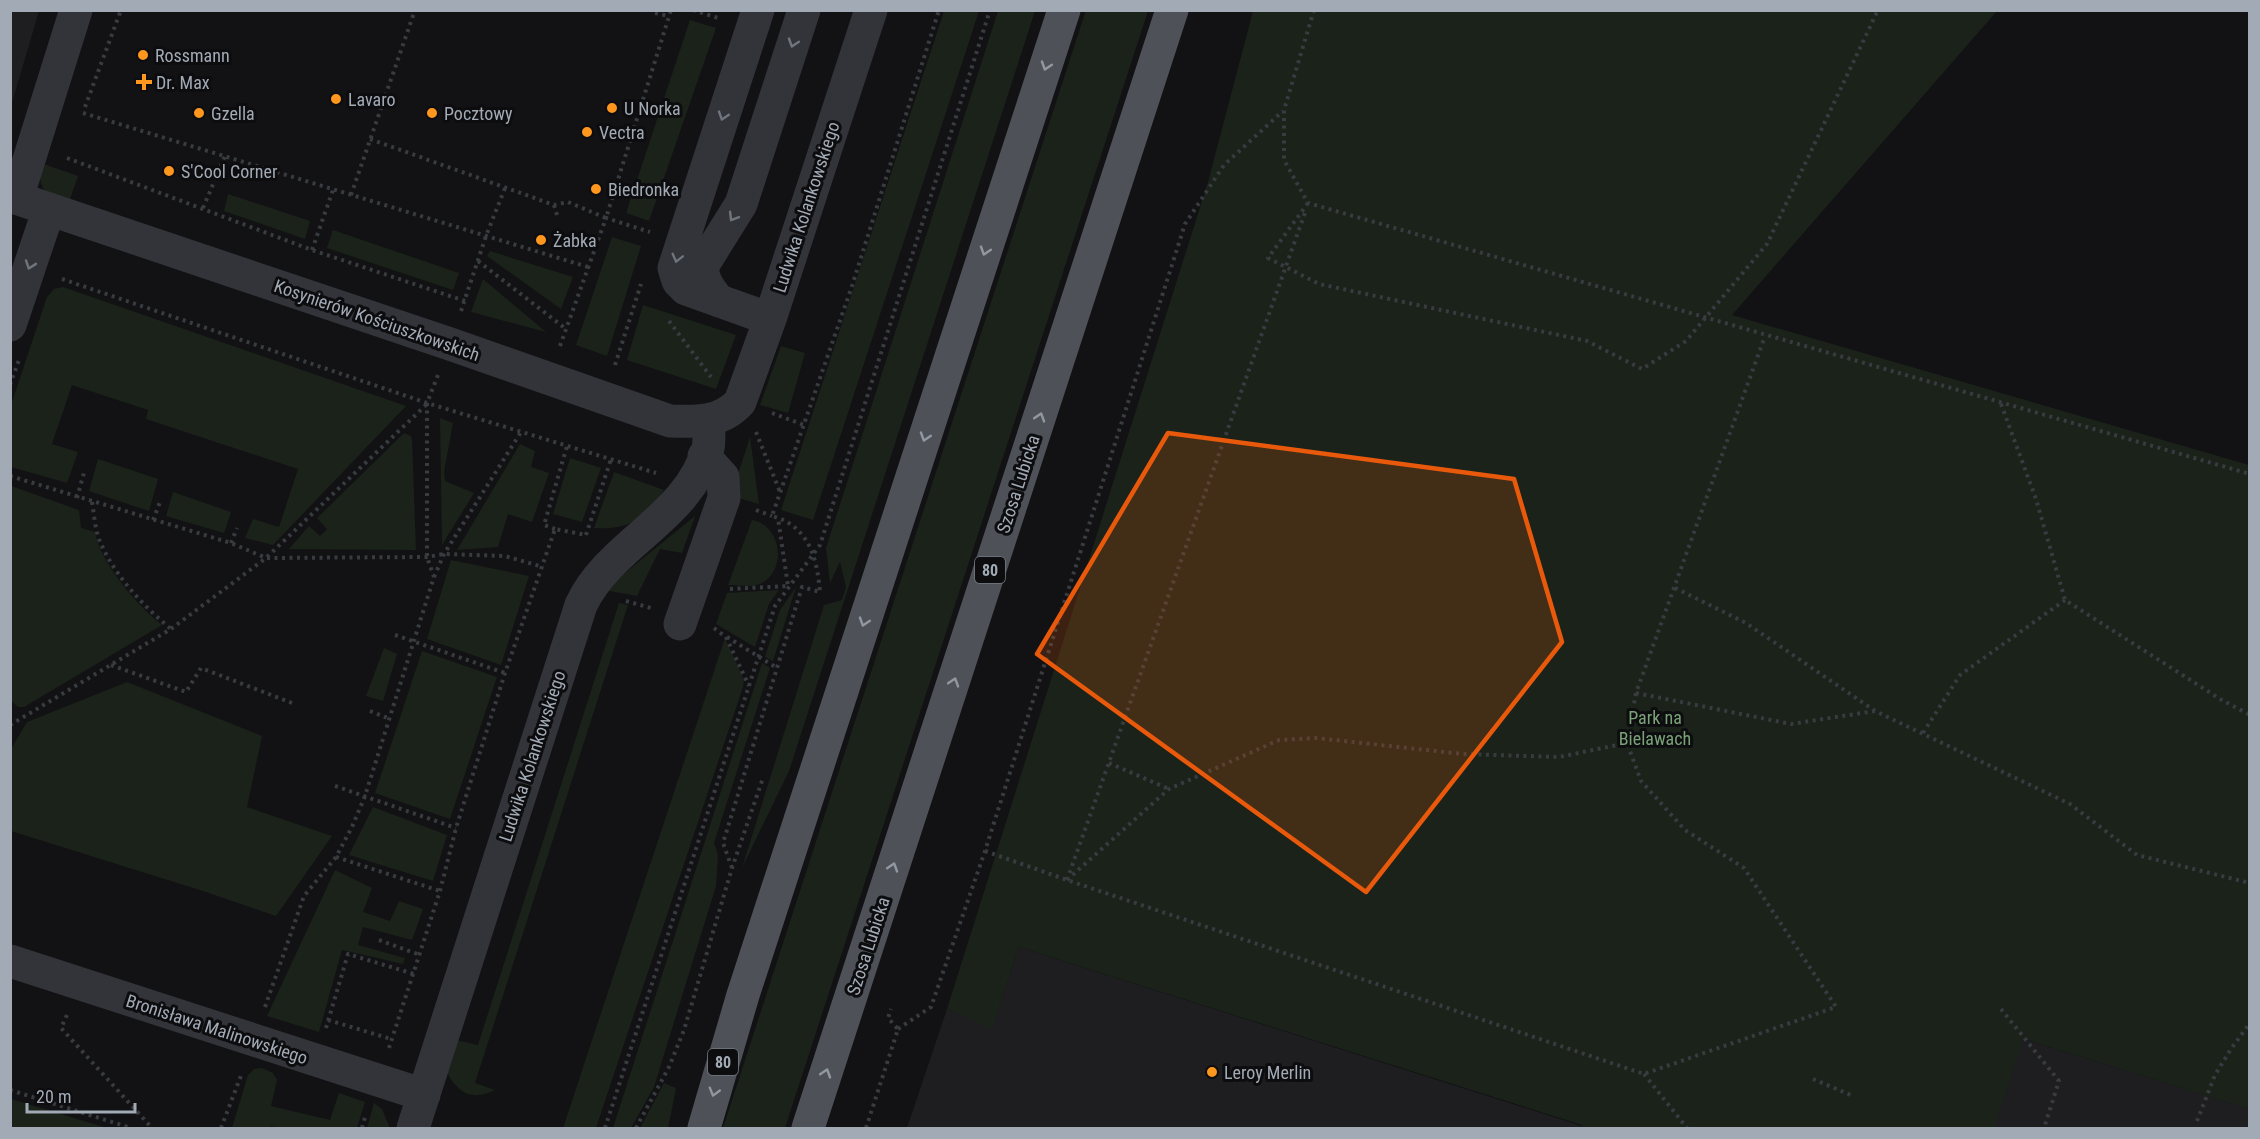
<svg xmlns="http://www.w3.org/2000/svg" width="2260" height="1139" viewBox="0 0 2260 1139" font-family="'Roboto Condensed',sans-serif">
  <rect width="100%" height="100%" fill="#121214"/>
  <path fill="#1e1e21" d="M11,10L39,11L11,106L10,11Z
    M1019,947L1582,1126L1583,1128H907L947,1009L992,1028Z
    M2024,1039L2250,1109L2249,1128H1621Z"/>
  <path fill="#1a221a" d="M1086,10L1148,11L785,1128H723Z
    M944,11H979L813,520L781,510Z
    M998,11H1035L789,771L742,868L824,605L842,600L846,587L840,562L830,583L826,548Z
    M1253,11H1997L1732,315L2249,465V1109L2024,1039L1994,1128H1583L1582,1125L1019,947L992,1029L947,1009L1208,182Z
    M690,20L716,28L649,221L626,213Z
    M41,163L78,176L69,202C45,196 37,189 41,163Z
    M228,194L310,221L305,239L224,211Z
    M333,230L459,273L453,290L327,248Z
    M612,237L641,246L607,356L576,345Z
    M490,251L573,277L561,309L487,256Z
    M483,279L546,332L471,312Z
    M63,287L406,406L273,545L245,538L253,519L279,527L298,469L146,419L148,410L72,385L52,444L78,452L67,483L11,467V405L47,297L54,289Z
    M643,305L736,335L716,389L627,360Z
    M781,346L805,353L788,413L760,405Z
    M440,418L453,423L444,472L445,481L474,493L442,545Z
    M404,433L411,436L412,440L416,550L289,549L309,526L320,536L327,529L317,518Z
    M750,437L759,504L731,496Z
    M520,444L535,451L531,467L549,473L532,522L508,514L498,547L457,550Z
    M570,458L601,468L582,522L553,514Z
    M98,459L158,479L149,511L89,491Z
    M614,472L664,490C643,519 631,530 594,528Z
    M11,486L79,510L81,528L95,532C100,562 138,607 162,625L24,707H18L11,701Z
    M173,492L231,512L224,533L166,516Z
    M695,516L682,553L660,549L637,596L604,590Z
    M752,520C783,525 788,575 757,585C749,587 737,585 728,585Z
    M451,560L529,576L501,665L427,639Z
    M796,587L773,661L765,657L780,610Z
    M779,590L769,604L755,647L716,624L727,593Z
    M619,603L628,605L475,1083L495,1090C472,1101 459,1094 447,1073L452,1039L478,1045Z
    M725,638L744,680L743,687L596,1128H563Z
    M384,648L397,654L383,701L366,696Z
    M422,651L497,677L450,819L375,793Z
    M762,663L770,668L714,843L718,855L716,886L654,1087L631,1128H613Z
    M127,682L262,736L247,807L332,836L276,916L203,891L11,831V749L27,722Z
    M373,807L447,835L433,881L349,855Z
    M335,870L372,888L363,912L390,921L399,901L423,909L412,940L363,927L358,945L405,958L403,964L342,950L319,1032L267,1016Z
    M262,1068L273,1073L277,1080L271,1106L330,1120L339,1093L365,1102L357,1128H278L271,1126L270,1128H232L248,1075L254,1069Z
    M664,1083L676,1088L668,1128H640Z
    M11,1099L107,1128H11Z
    M374,1103L382,1109L390,1128H367Z"/>
  <g fill="none" stroke-linecap="round" stroke-linejoin="round">
    <path stroke="#383b40" stroke-width="4" stroke-dasharray="3 4.5" stroke-linecap="butt" d="M693,10L718,18
      M1314,10L1284,110V160L1308,203L2250,474
      M655,13L669,16
      M85,107L121,10
      M83,113L588,267
      M370,139L554,205L568,202L606,218L671,10
      M67,158L312,250L465,301
      M351,195L415,10
      M1308,203L1268,258L1319,284L1587,341L1642,369L1686,341L1767,244L1878,10
      M554,205L557,215
      M203,208L225,156
      M312,250L333,190
      M478,261L566,329
      M62,279L427,403L656,473
      M461,311L486,236L505,188
      M669,321L711,377
      M560,346L606,218L650,232
      M615,365L641,284
      M10,385L20,357
      M2001,404L2036,499L2065,600L2220,699L2250,715
      M772,413L804,425
      M756,432L780,492
      M10,476L231,543L266,558L427,557L444,554L505,556L543,567
      M77,498L85,469
      M92,502C94,514 95,528 99,539C113,574 142,605 171,629
      M756,510L772,516
      M153,520L160,502
      M555,529L544,525L567,446
      M586,535L611,459
      M231,543L237,528
      M434,577L444,554L521,432
      M1675,588L1746,623L1875,711L2070,804L2137,855L2250,883
      M730,589L788,586L778,518
      M626,601L651,608
      M714,628L726,637L749,686
      M395,635L505,673
      M727,637L777,668
      M111,665L186,692L201,668L292,703
      M1636,693L1791,724L1875,711
      M370,711L390,719
      M10,725L171,629L266,558L427,404
      M1923,733L1960,675L2065,600
      M10,740V741
      M1109,763L1169,789
      M335,786L456,828
      M985,851L1067,880L1644,1074L1836,1007L1744,868L1685,830L1641,781L1627,743L1636,693L1765,336
      M336,857L440,891
      M732,868L723,843L802,587L820,592C817,558 809,526 772,516L852,286L939,10
      M1067,880L1306,210
      M1067,880L1169,789L1279,740L1316,738L1463,754L1559,757L1627,743
      M379,940L420,955
      M265,1007L304,896L336,857L352,827L365,796L434,577L427,557V403L438,375
      M2001,1009L2059,1081L2044,1128
      M67,1015L61,1028L152,1128
      M328,1020L391,1039
      M326,1028L348,954L414,974
      M898,1029L931,1007L985,851L1185,224L1224,165L1283,111
      M389,1048L440,891L456,828L505,673L555,529L586,535
      M1644,1074L1687,1128
      M1813,1079L1853,1096
      M10,1090L131,1128
      M2197,1121L2215,1075L2231,1049L2250,1023
      M221,1128L242,1073
      M362,1128L366,1114
      M605,1128L775,606L820,545L990,10
      M636,1128L669,1067L684,1030L732,868L763,778
      M866,1128L898,1029L888,1018L891,1009"/>
    <path stroke="#323439" stroke-width="33" d="M758,10L674,268L678,281L686,289L770,319
      M10,196L450,344L670,421C696,422 721,423 740,402L770,319L871,10
      M17,198L76,10
      M719,301C711,291 701,280 703,265L741,204L804,10
      M10,325L49,209
      M680,624L724,498L723,477L704,456
      M10,961L424,1095
      M413,1128L581,605C610,543 689,518 708,448C710,440 708,429 709,420"/>
    <path stroke="#4e5258" stroke-width="33" d="M704,1128L743,995L1064,10
      M808,1128L1172,10"/>
  </g>
  <defs><path id="oneway-chevron" d="M-2-3.5L2.5 0L-2 3.5" fill="none" stroke-width="1.6" stroke-linecap="round" stroke-linejoin="round" transform="scale(1.5)"/></defs>
  <g stroke="#70757d">
    <use href="#oneway-chevron" transform="translate(793 43) rotate(108)"/>
    <use href="#oneway-chevron" transform="translate(723 116) rotate(108)"/>
    <use href="#oneway-chevron" transform="translate(733 217) rotate(121)"/>
    <use href="#oneway-chevron" transform="translate(677 258) rotate(104)"/>
    <use href="#oneway-chevron" transform="translate(30 265) rotate(109)"/>
  </g>
  <g stroke="#9198a2">
    <use href="#oneway-chevron" transform="translate(1046 66) rotate(108)"/>
    <use href="#oneway-chevron" transform="translate(985 251) rotate(108)"/>
    <use href="#oneway-chevron" transform="translate(1040 417) rotate(-72)"/>
    <use href="#oneway-chevron" transform="translate(925 437) rotate(108)"/>
    <use href="#oneway-chevron" transform="translate(864 622) rotate(108)"/>
    <use href="#oneway-chevron" transform="translate(954 682) rotate(-72)"/>
    <use href="#oneway-chevron" transform="translate(893 867) rotate(-72)"/>
    <use href="#oneway-chevron" transform="translate(826 1073) rotate(-72)"/>
    <use href="#oneway-chevron" transform="translate(714 1092) rotate(106)"/>
  </g>
  <path fill="#e8590c" fill-opacity="0.2" stroke="#e8590c" stroke-width="4.5" stroke-linejoin="round" d="M1168,433L1514,479L1562,642L1366,892L1037,654Z"/>
  <g fill="#ff971e" stroke="#0d0d0f" stroke-width="2">
    <circle cx="143" cy="55" r="6"/>
    <path d="M141 73h6v6h6v6h-6v6h-6v-6h-6v-6h6z"/>
    <circle cx="336" cy="99" r="6"/>
    <circle cx="612" cy="108" r="6"/>
    <circle cx="199" cy="113" r="6"/>
    <circle cx="432" cy="113" r="6"/>
    <circle cx="587" cy="132" r="6"/>
    <circle cx="169" cy="171" r="6"/>
    <circle cx="596" cy="189" r="6"/>
    <circle cx="541" cy="240" r="6"/>
    <circle cx="1212" cy="1072" r="6"/>
  </g>
  <g text-anchor="middle" dominant-baseline="central" stroke-width="6" stroke-linejoin="round" paint-order="stroke">
    <g fill="#0d0d0f" stroke="#757b83" stroke-width="1.5">
      <rect x="975" y="557" width="30" height="26" rx="4.5"/>
      <rect x="708" y="1049" width="30" height="26" rx="4.5"/>
    </g>
    <g font-size="16" font-weight="bold" fill="#a2aab5">
      <text x="990" y="570">80</text>
      <text x="723" y="1062">80</text>
    </g>
    <g font-size="18" fill="#a2aab5" stroke="#0d0d0f" text-anchor="start">
      <text x="155" y="55">Rossmann</text>
      <text x="156" y="82">Dr. Max</text>
      <text x="348" y="99">Lavaro</text>
      <text x="624" y="108">U Norka</text>
      <text x="211" y="113">Gzella</text>
      <text x="444" y="113">Pocztowy</text>
      <text x="599" y="132">Vectra</text>
      <text x="181" y="171">S'Cool Corner</text>
      <text x="608" y="189">Biedronka</text>
      <text x="553" y="240">Żabka</text>
      <text x="1224" y="1072">Leroy Merlin</text>
    </g>
    <g font-size="18" fill="#a2aab5" stroke="#0d0d0f">
      <text transform="translate(806 207) rotate(-72)">Ludwika Kolankowskiego</text>
      <text transform="translate(377 320) rotate(19)">Kosynierów Kościuszkowskich</text>
      <text transform="translate(1018 484) rotate(-72)">Szosa Lubicka</text>
      <text transform="translate(532 756) rotate(-72)">Ludwika Kolankowskiego</text>
      <text transform="translate(868 946) rotate(-72)">Szosa Lubicka</text>
      <text transform="translate(217 1029) rotate(18)">Bronisława Malinowskiego</text>
    </g>
    <g font-size="18" fill="#7aa277" stroke="#0d0d0f">
      <text x="1655" y="717">Park na<tspan x="1655" dy="21">Bielawach</tspan></text>
    </g>
  </g>
  <rect width="2260" height="1139" fill="none" stroke="#a2aab5" stroke-width="24"/>
  <path d="M27 1103v9h108v-9" fill="none" stroke="#a2aab5" stroke-width="3"/>
  <text x="36" y="1103" font-size="18" fill="#a2aab5" stroke="#0d0d0f" stroke-width="4.5" paint-order="stroke">20 m</text>
</svg>
